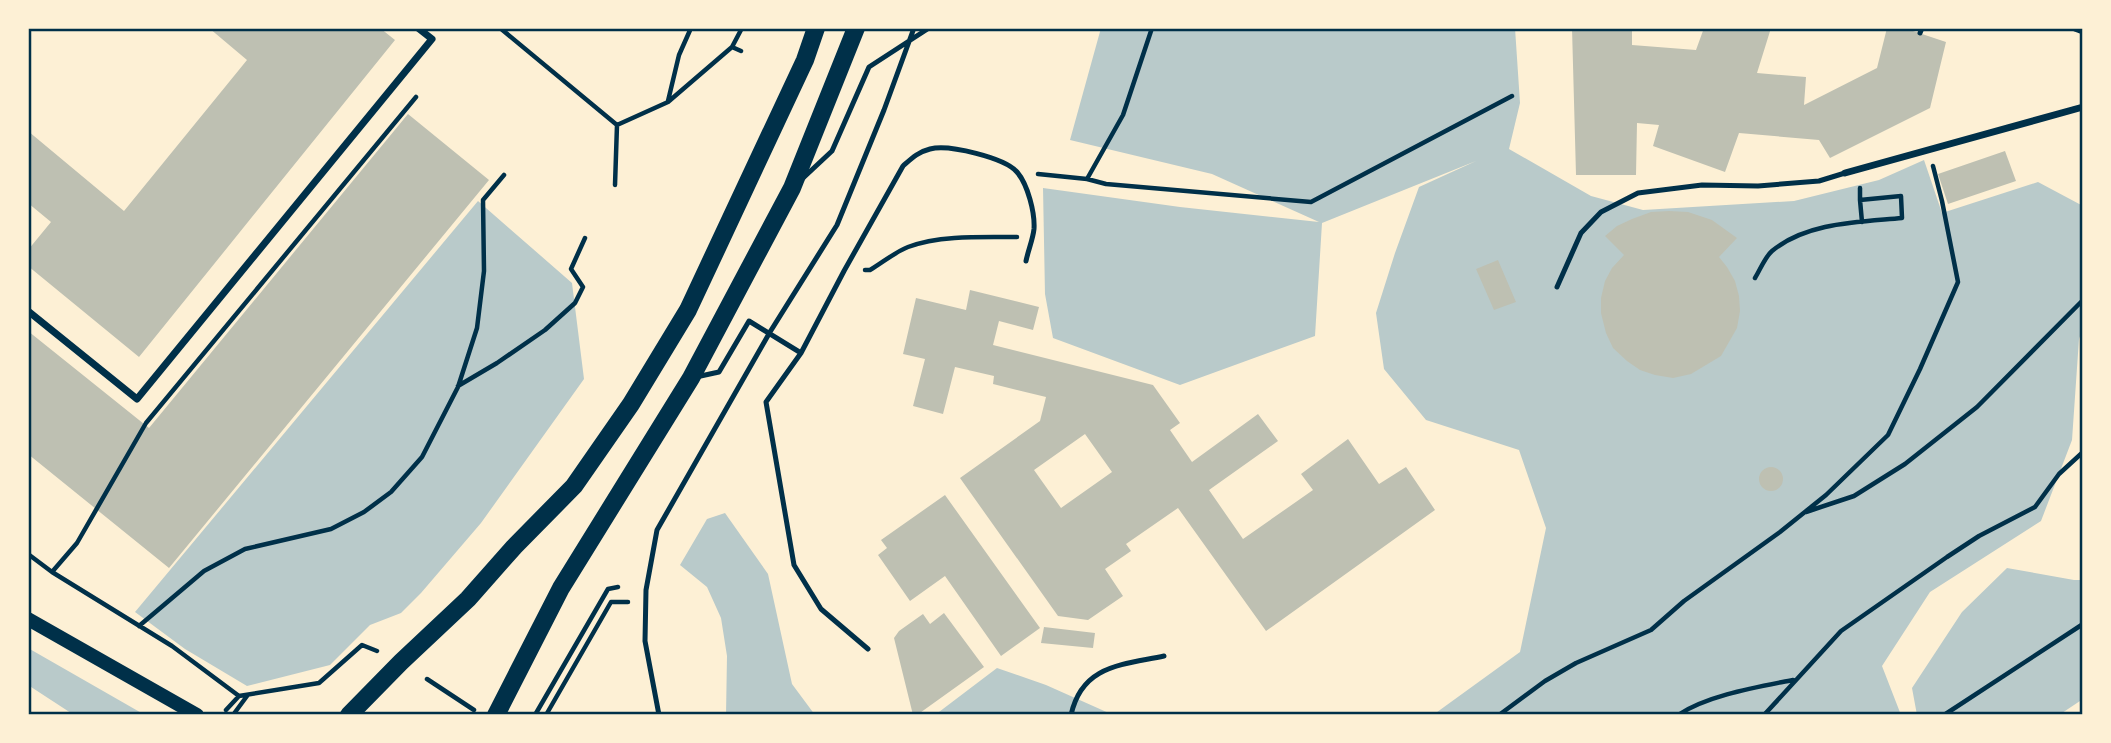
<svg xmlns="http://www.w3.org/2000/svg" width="2111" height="743" viewBox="0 0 2111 743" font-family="Montserrat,sans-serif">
  <rect width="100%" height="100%" fill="#fdf0d5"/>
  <path fill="#b9caca" d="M1101,28H1515L1520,103L1509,149L1591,196L1643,210L1794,201L1879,180L1924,160L1942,213L2038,182L2083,206V328L2079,339L2072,440L2041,521L1930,592L1882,666L1901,715H1433L1520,652L1546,528L1519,450L1426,420L1384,369L1376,313L1395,253L1419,187L1476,161L1322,223L1315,336L1180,385L1053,338L1045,294L1043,188L1180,207L1319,222L1212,174L1070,140Z
    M478,201L572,283L584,379L481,523L421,593L401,613L370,625L330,665L247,686L185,649L135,612Z
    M725,513L768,574L792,684L815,715H726L727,656L721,618L707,587L680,565L707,519Z
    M2007,568L2074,580H2083V699L2059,715H1917L1912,688L1962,612Z
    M28,648L145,715H74L28,685Z
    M997,668L1046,685L1111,714L1126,715H935Z"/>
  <path fill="#bec0b2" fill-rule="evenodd" d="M209,28H380L395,40L139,357L28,266V250L51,222L28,203V131L124,211L247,60Z
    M1572,28H1632V45L1696,50L1704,28H1771L1757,73L1806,77L1804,105L1877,68L1887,28H1904L1946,42L1930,108L1830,158L1819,140L1739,133L1725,172L1653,146L1659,125L1637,123L1636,175H1576Z
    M408,114L489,180L169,568L28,454V331L149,428Z
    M2005,151L2016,181L1948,204L1938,174Z
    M1669,211L1688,212L1712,220L1737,238L1719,257L1727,267L1735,281L1739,296L1740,311L1737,328L1721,356L1691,374L1673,378L1655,375L1640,370L1627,361L1613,348L1606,333L1601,313V298L1605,281L1612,268L1624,255L1605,236L1617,226L1632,219L1651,212Z
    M1498,260L1516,302L1494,310L1476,269Z
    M970,290L1039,307L1033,330L999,321L993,345L1153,385L1180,423L1170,430L1192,462L1258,414L1278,441L1209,490L1243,539L1313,490L1301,474L1348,439L1379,484L1406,467L1435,510L1266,631L1178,508L1126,544L1131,551L1105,569L1123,596L1088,620L1058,616L960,478L1040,421L1046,397L993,384L994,376L955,367L943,414L913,406L925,359L903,354L916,298L966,310ZM1085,434L1112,472L1061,508L1034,470Z
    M1759 479a12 12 0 1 1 24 0a12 12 0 1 1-24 0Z
    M945,495L1040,628L1001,656L945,576L910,601L878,555L887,548L881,540Z
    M944,613L984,667L917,715H913L894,638L899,631L923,614L930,624Z
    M1044,627L1095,633L1093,648L1041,643Z"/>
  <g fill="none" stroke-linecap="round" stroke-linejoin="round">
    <path stroke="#003049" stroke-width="4.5" d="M500,28L617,125L668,102L732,47L742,28
      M732,47L741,51
      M668,101L679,55L691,28
      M1038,174L1087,179L1106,184L1311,202L1512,96
      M1087,179L1123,115L1152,28
      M615,185L617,125
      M1860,200L1862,222
      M865,270H870C882,263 895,252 908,247C939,235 983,237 1017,237
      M1755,278C1760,270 1765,257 1772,251C1807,222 1860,222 1902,218L1901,196L1860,200V188
      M458,386L497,363L545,330L575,303L583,287L571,269L585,238
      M1806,512L1854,496L1905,464L1977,407L2083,300
      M28,554L52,572L172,646L239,696
      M52,572L77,543L146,423L416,97
      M139,626L204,571L245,549L331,529L364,512L391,492L422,457L458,387L477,328L484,271L483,200L504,175
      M427,679L474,710
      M226,710L239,696L319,683L362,645L377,651
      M233,715L247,696
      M535,715L608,589L618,587
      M546,715L611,602H628
      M1499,715L1545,681L1576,663L1651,630L1684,601L1780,532L1826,495L1888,435L1920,369L1958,282L1942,201L1933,166
      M1678,715C1708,695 1758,687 1793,680
      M1764,715L1841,631L1947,557L1979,536L2035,507L2059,474L2083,452
      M1944,715L2083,624"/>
    <path stroke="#003049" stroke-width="5" d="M1920,33L1922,28
      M802,179L832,151L869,67L929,28
      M1557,287L1581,233L1601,212L1638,193L1702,185L1758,186L1819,181L1845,173
      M696,377L719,372L749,321L801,353
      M868,649L821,609L794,565L766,402L801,353L844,271L903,166C912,158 918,152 930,149C949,144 1005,158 1017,172C1028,185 1035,213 1034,229C1033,239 1028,251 1026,261
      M659,715L645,641L646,590L657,530L770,332L837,225L884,110L914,28
      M1071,715C1082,665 1122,665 1164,656"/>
    <path stroke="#003049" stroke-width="7" d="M2075,28L2083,31
      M1845,173L2083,107
      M28,311L137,399L432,39L418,28"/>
    <path stroke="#003049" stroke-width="14" d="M28,619L197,715"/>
    <path stroke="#003049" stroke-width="18" d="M349,715L401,662L468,599L514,547L574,486L631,404L688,310L805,60L816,28
      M496,715L561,588L691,378L792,188L856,28"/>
  </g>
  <rect width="2111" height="743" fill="none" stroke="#fdf0d5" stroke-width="60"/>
  <rect x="30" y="30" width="2051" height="683" fill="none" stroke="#003049" stroke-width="2.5"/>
</svg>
